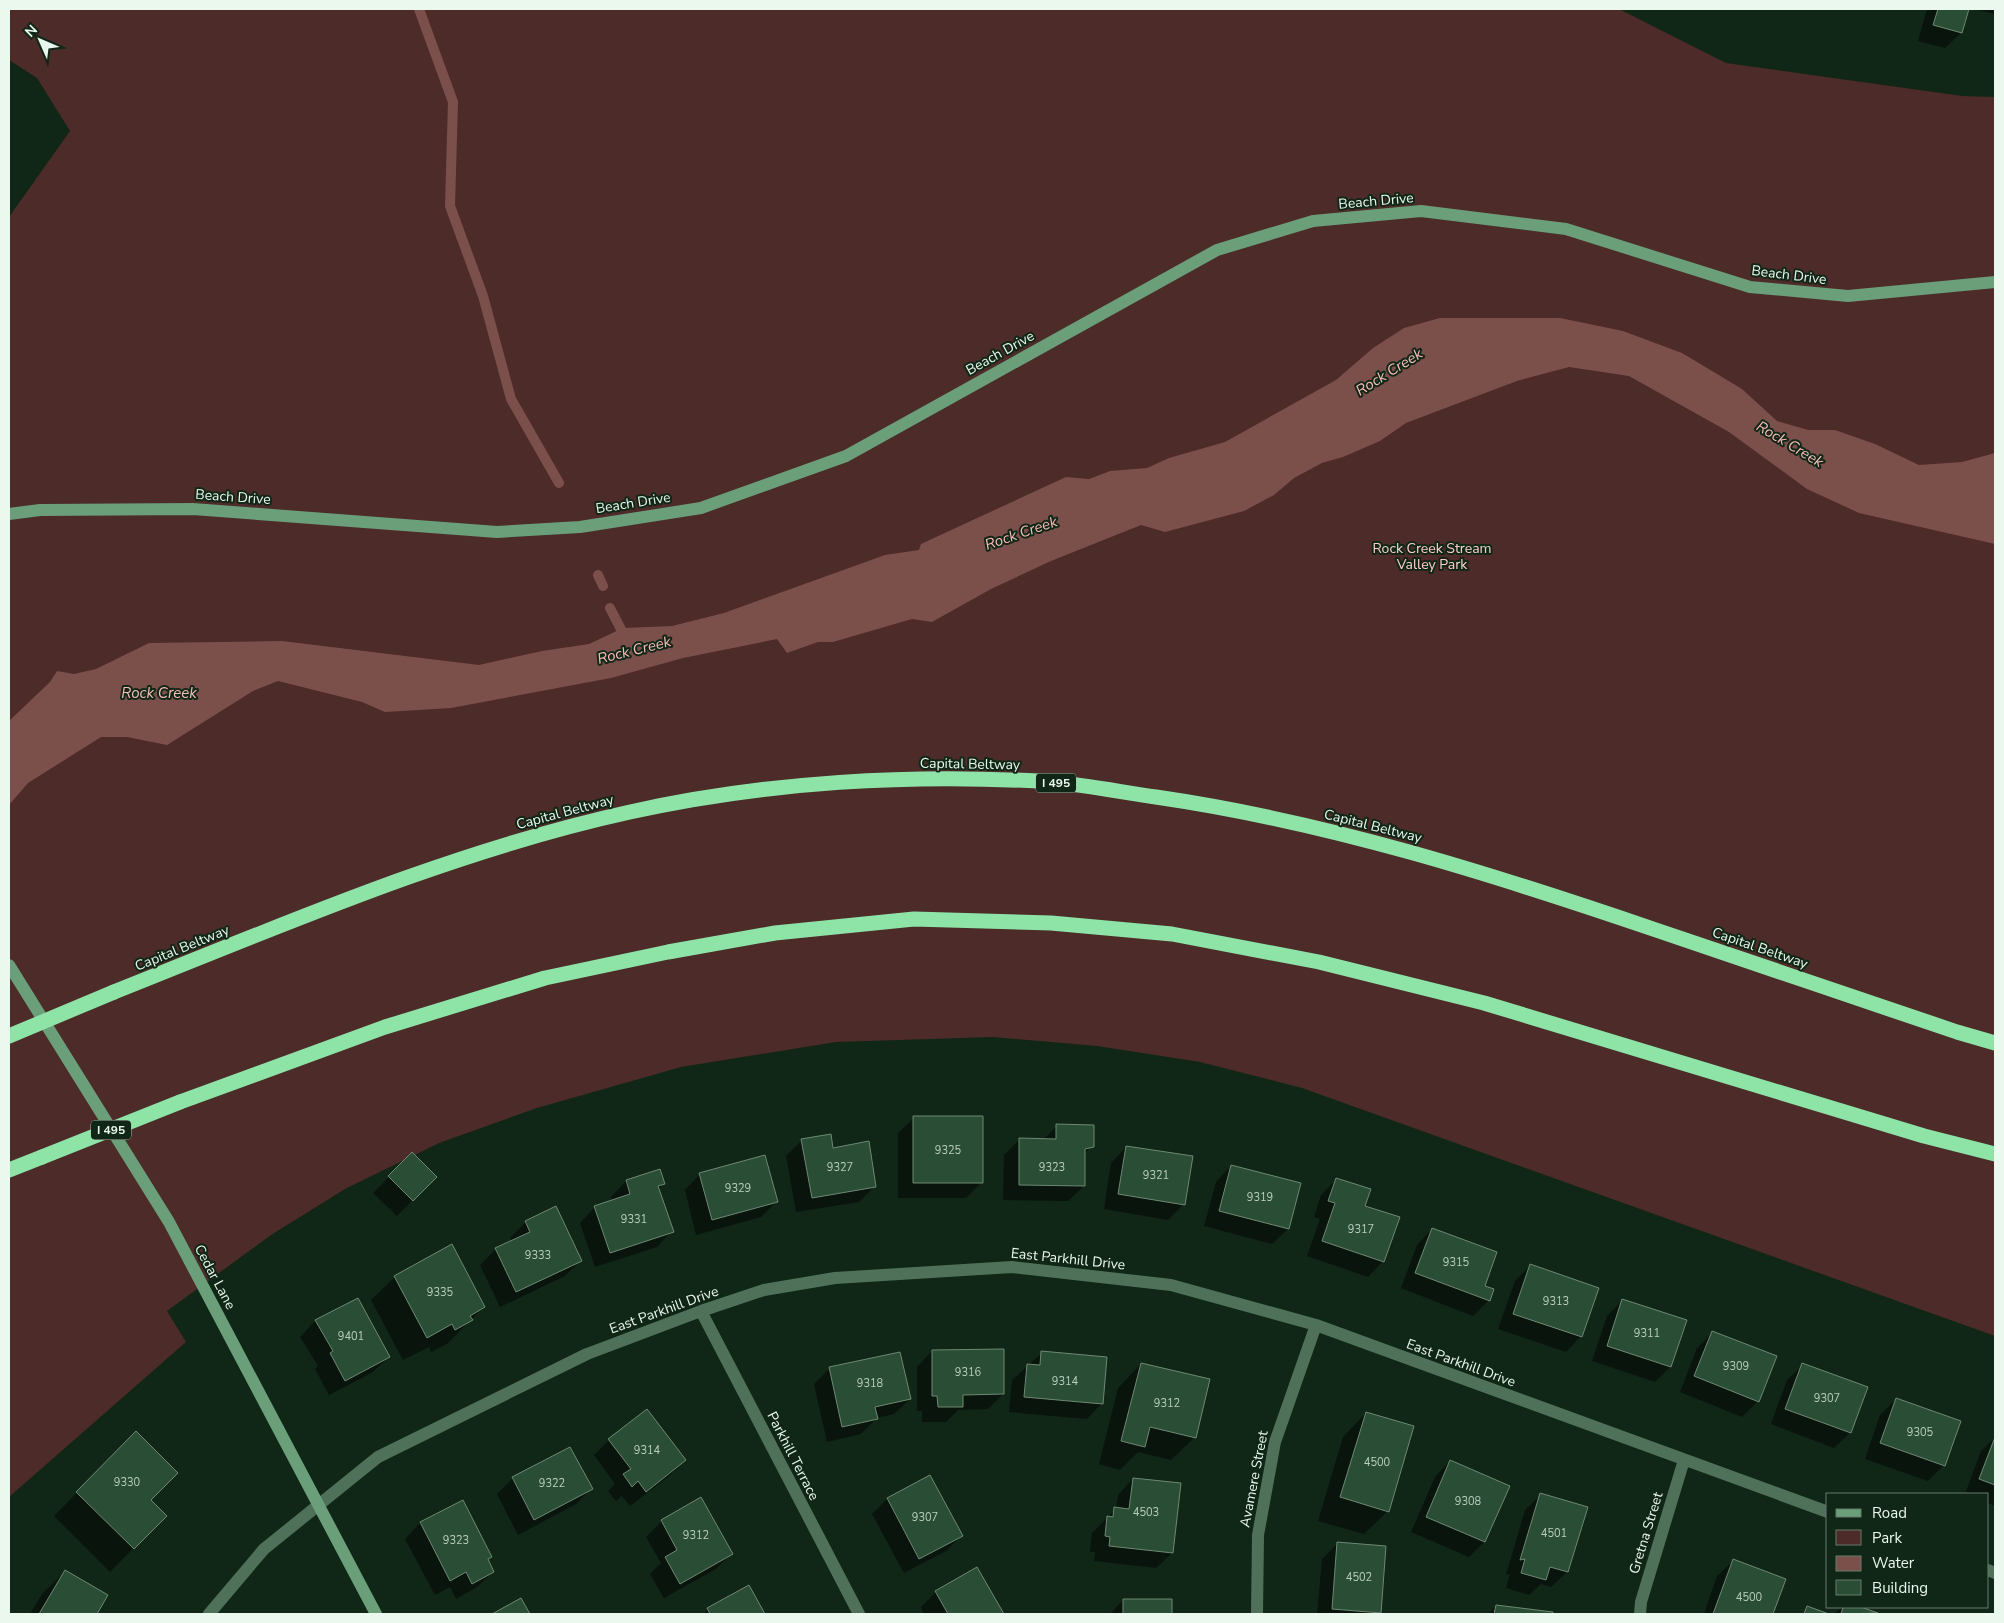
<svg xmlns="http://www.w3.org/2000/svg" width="2004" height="1623" viewBox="0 0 2004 1623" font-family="'Nunito Sans',sans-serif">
  <rect width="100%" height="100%" fill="#102617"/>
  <path fill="#4c2b29" d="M9,9H1619L1726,63L1962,96L1995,97V1336L1302,1088L1200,1062L1097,1046L993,1037L836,1042L681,1067L537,1108L439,1143L345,1189L271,1235L167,1311L186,1342L9,1497V217L70,131L37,78L9,60Z"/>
  <path fill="#7b504b" d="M1440,318H1560L1623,331L1682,353L1742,389L1777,421L1808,430H1835L1875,444L1919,465L1962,462L1995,453V544L1859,513L1807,489L1729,432L1629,376L1569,367L1517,381L1406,423L1380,441L1343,457L1322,463L1294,478L1274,495L1244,511L1165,532L1141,525L1051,561L991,589L932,622L912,619L833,642H818L787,653L777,639L683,658L611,678L451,708L385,712L362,702L278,681L253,691L167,745L127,737H101L28,783L9,805V721L50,682L57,671L74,674L96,669L149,643L282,641L479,665L542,651L589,644L623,628L672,626L724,613L885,555L919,550L921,544L1066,477L1089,479L1110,471L1147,468L1169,458L1225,442L1336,380L1373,348L1404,328Z"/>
  <path fill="#0007" d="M1927,9H1967L1961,33L1945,48L1918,41Z
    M1974,9H1995V14H1994Z
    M914,1118L982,1182L966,1198H898V1133Z
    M1057,1126L1092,1146L1084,1154V1186L1068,1201L1003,1200L1004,1155L1020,1139L1043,1140Z
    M802,1140L831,1149L875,1186L859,1202L796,1212L786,1156Z
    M1126,1147L1184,1204L1168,1220L1104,1209L1111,1163Z
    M412,1154L435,1177L397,1216L373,1193Z
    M1231,1166L1299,1184L1288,1229L1272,1244L1204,1226L1216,1182Z
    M700,1174L776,1202L761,1217L696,1235L685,1190Z
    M1337,1179L1364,1207L1383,1261L1368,1277L1307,1256L1320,1219L1314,1217L1321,1195Z
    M626,1181L664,1184L658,1189L672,1231L657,1247L595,1267L580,1223L595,1207L612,1201L611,1197Z
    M526,1222L581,1260L565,1276L500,1307L480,1265L495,1250L512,1241L510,1238Z
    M1432,1229L1483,1287L1489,1300L1473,1316L1401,1288L1417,1245Z
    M1530,1266L1581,1336L1566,1352L1498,1329L1515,1281Z
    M395,1277L484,1307L448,1343L431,1352L429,1347L403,1360L371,1300Z
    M358,1300L388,1357L373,1372L329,1395L315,1369L318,1366L300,1337L315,1321Z
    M1623,1300L1670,1367L1655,1382L1592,1361L1607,1316Z
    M1713,1332L1758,1401L1742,1417L1680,1392L1697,1348Z
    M932,1351L1003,1394L988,1409L958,1410L946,1422H922V1411H917V1367Z
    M899,1353L910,1399L894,1414L877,1418L861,1434L827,1442L814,1384L829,1369Z
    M1042,1353L1102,1403L1087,1419L1009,1412L1012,1380Z
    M1141,1364L1195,1437L1171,1460L1138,1452L1120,1470L1099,1464L1118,1388Z
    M1803,1365L1866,1388L1850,1433L1834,1448L1771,1424L1787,1380Z
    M1896,1399L1944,1465L1928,1481L1865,1459L1880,1415Z
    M1366,1413L1388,1511L1364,1534L1318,1521L1343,1437Z
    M136,1433L149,1500L165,1516L110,1572L54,1516Z
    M1995,1437V1506L1988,1503V1494H1965L1981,1451Z
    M609,1440L685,1460L669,1476L630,1506L622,1496L616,1501L608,1491L615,1484L594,1455Z
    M1450,1461L1508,1487L1484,1542L1469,1557L1411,1532L1435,1477Z
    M930,1477L961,1536L946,1551L904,1573L872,1514L887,1499Z
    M513,1478L591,1489L576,1504L518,1535L497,1494Z
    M1133,1479L1172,1553L1156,1568L1094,1561L1095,1552H1090L1092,1533L1116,1509L1118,1495Z
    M1541,1495L1586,1508L1567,1572L1551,1587L1541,1584L1529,1595L1506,1588L1510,1574L1506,1575L1525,1510Z
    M701,1499L732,1553L716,1569L664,1598L650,1574L661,1563L646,1537L662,1521Z
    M462,1502L491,1557L487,1561L493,1572L477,1587L456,1599L450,1587L435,1595L405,1539L420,1523Z
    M1337,1544L1380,1612L1378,1614H1317L1322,1559Z
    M1733,1561L1784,1580L1772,1614H1704L1717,1576Z
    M977,1569L1002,1614H924L921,1607L936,1592Z
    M66,1571L107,1595L96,1614H30L42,1594Z
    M749,1587L764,1614H703L708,1609Z
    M1123,1600H1171V1614H1110Z
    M1496,1606L1551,1613V1614H1488Z
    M1842,1607H1858L1877,1613L1834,1614Z"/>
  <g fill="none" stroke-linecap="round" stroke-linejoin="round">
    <path stroke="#7b504b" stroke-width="10" d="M419,9L453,102L450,206L483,296L511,399L559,483
      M598,575L603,586
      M610,608L627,641"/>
  </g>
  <path fill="#2a4e35" stroke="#6f8875" d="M1938,9H1969L1962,33L1933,25Z
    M913,1116H983V1183H913Z
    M1056,1124L1094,1125V1147L1085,1149V1186L1019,1185V1138L1056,1139Z
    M831,1134L833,1148L869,1141L876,1187L812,1198L801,1139Z
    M1126,1146L1193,1156L1185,1205L1118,1194Z
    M412,1152L437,1177L413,1201L388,1176Z
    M765,1155L778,1202L712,1220L699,1173Z
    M1231,1165L1301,1183L1289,1229L1219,1211Z
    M660,1169L665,1184L658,1186L674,1232L610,1253L594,1206L630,1194L626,1180Z
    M1336,1178L1371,1189L1365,1206L1400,1217L1384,1262L1322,1241L1335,1203L1328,1201Z
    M556,1206L582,1261L516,1292L495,1248L530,1232L525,1221Z
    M1432,1228L1497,1252L1485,1286L1494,1289L1490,1301L1415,1273Z
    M452,1244L485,1307L470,1316L473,1320L455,1330L452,1324L427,1338L394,1276Z
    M1530,1264L1599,1288L1582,1337L1513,1314Z
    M358,1298L390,1357L345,1381L330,1353L333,1351L315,1320Z
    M1622,1299L1687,1320L1671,1367L1607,1346Z
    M1712,1331L1777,1356L1759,1402L1694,1376Z
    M1004,1349V1394L963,1395V1407H938L937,1396H932V1350Z
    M1041,1351L1107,1357L1103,1404L1024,1397L1027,1364L1040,1365Z
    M900,1352L911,1399L875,1407L878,1419L842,1427L829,1367Z
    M1141,1363L1210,1379L1196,1438L1150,1427L1145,1447L1121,1441Z
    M1802,1363L1868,1387L1851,1433L1785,1409Z
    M1896,1398L1961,1421L1945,1466L1880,1443Z
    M647,1409L686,1460L646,1492L638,1481L632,1487L623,1474L631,1469L608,1439Z
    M1366,1412L1414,1426L1389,1512L1340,1497Z
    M136,1431L178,1473L151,1500L167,1516L134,1549L76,1492Z
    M1995,1437V1485L1979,1479Z
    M570,1447L593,1489L534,1520L512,1477Z
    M1450,1460L1510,1486L1485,1542L1426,1517Z
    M930,1475L963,1536L919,1559L887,1498Z
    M1133,1478L1181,1483L1173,1553L1109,1546L1110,1537L1105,1536L1107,1516L1113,1517L1114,1507L1129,1509Z
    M1540,1493L1588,1507L1568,1572L1550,1567L1546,1580L1521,1573L1525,1559L1520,1560Z
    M701,1497L733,1554L680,1584L665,1557L677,1550L661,1520Z
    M463,1500L492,1557L488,1559L494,1572L472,1584L466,1572L450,1581L420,1522Z
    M1337,1542L1386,1546L1381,1613L1332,1609Z
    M1733,1559L1786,1579L1773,1614H1713Z
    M977,1567L1004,1614H948L935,1591Z
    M65,1570L108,1595L97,1614H39Z
    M749,1585L765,1614H710L707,1608Z
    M521,1598L530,1614H492Z
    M1123,1599H1172V1614H1123Z
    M1496,1605L1553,1612V1614H1494Z
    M1807,1606L1829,1614H1804Z
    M1843,1607H1861L1878,1613L1841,1614Z"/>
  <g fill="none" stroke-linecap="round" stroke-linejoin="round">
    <path stroke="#507159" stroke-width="12" d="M701,1311L859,1614
      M1988,1570L1995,1573
      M209,1614L264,1549L378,1457L587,1354L701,1311L764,1290L835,1278L1012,1267L1171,1285L1316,1325L1828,1512
      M1257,1614L1258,1535L1275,1442L1316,1325
      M1640,1614L1641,1602L1684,1460"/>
    <path stroke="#6a9f79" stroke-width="12" d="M9,514L40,510L193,509L497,532L580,527L701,508L846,456L1217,250L1313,221L1421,211L1566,229L1750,287L1848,296L1995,282
      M9,965L169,1222L376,1614"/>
    <path stroke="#8ee4a7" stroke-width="15" d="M114,992C283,925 452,851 630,812C765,782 913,773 1051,782C1086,785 1121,792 1156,797C1328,822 1492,874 1656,930C1756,964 1857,998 1957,1032L1995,1043
      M180,1102L385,1027L545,978L668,952L775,933L914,919L1051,923L1172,934L1319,962L1484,1003L1924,1136L1995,1154
      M9,1170L42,1157"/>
    <path stroke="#8ee4a7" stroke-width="15" d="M9,1036L114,992
      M42,1157L180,1102"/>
  </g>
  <g text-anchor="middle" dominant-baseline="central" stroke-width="4" stroke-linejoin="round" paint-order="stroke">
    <g font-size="11" fill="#bacebf">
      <text x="948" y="1150">9325</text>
      <text x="840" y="1167">9327</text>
      <text x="1052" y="1167">9323</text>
      <text x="1156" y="1175">9321</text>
      <text x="738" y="1188">9329</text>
      <text x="1260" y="1197">9319</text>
      <text x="634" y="1219">9331</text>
      <text x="1361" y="1229">9317</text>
      <text x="538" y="1255">9333</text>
      <text x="1456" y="1262">9315</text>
      <text x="440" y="1292">9335</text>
      <text x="1556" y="1301">9313</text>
      <text x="1647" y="1333">9311</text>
      <text x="351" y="1336">9401</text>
      <text x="1736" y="1366">9309</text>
      <text x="968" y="1372">9316</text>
      <text x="1065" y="1381">9314</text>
      <text x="870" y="1383">9318</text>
      <text x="1827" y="1398">9307</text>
      <text x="1167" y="1403">9312</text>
      <text x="1920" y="1432">9305</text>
      <text x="647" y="1450">9314</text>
      <text x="1377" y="1462">4500</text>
      <text x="127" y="1482">9330</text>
      <text x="552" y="1483">9322</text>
      <text x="1468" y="1501">9308</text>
      <text x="1146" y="1512">4503</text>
      <text x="925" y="1517">9307</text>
      <text x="1554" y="1533">4501</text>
      <text x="696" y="1535">9312</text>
      <text x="456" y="1540">9323</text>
      <text x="1359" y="1577">4502</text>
      <text x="1749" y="1597">4500</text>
    </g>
    <g fill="#102617" stroke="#a9b9ad" stroke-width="1">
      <rect x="1036" y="773.5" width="40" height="19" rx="4"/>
      <rect x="91" y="1120.5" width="40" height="19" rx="4"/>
    </g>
    <g font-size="12" font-weight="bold" fill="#eaf8ed">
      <text x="1056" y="783">I 495</text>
      <text x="111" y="1130">I 495</text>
    </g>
    <g font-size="14" fill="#eaf8ed" stroke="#102617">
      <text transform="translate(1376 201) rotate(-5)">Beach Drive</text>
      <text transform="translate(1789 275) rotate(7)">Beach Drive</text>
      <text transform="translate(1000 353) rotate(-29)">Beach Drive</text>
      <text transform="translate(233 497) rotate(4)">Beach Drive</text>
      <text transform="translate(633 503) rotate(-9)">Beach Drive</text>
      <text transform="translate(970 764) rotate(1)">Capital Beltway</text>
      <text transform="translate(565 812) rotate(-15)">Capital Beltway</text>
      <text transform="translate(1373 826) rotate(14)">Capital Beltway</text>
      <text transform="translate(182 948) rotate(-22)">Capital Beltway</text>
      <text transform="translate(1760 948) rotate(19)">Capital Beltway</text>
      <text transform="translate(1068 1259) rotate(6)">East Parkhill Drive</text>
      <text transform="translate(215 1277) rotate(62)">Cedar Lane</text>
      <text transform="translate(664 1310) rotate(-20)">East Parkhill Drive</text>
      <text transform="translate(1461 1363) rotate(20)">East Parkhill Drive</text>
      <text transform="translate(793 1456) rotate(63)">Parkhill Terrace</text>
      <text transform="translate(1254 1479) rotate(-79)">Avamere Street</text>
      <text transform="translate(1646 1533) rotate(-73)">Gretna Street</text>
    </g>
    <g font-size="14" fill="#fecfca" stroke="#102617">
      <text x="1432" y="548">Rock Creek Stream<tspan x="1432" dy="16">Valley Park</tspan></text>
    </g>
    <g font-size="15" font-style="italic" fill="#fbbeb8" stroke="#102617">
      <text transform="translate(1389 372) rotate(-32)">Rock Creek</text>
      <text transform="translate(1790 444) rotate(31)">Rock Creek</text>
      <text transform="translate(1021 533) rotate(-19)">Rock Creek</text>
      <text transform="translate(634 650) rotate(-14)">Rock Creek</text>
      <text x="159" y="693">Rock Creek</text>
    </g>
  </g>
  <rect width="2004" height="1623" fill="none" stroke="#eaf8ed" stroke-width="20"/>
  <rect x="1826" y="1493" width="162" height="115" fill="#102617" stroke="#677a6d"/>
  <rect x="1836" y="1509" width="25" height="8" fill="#6a9f79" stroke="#677a6d"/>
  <text x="1872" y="1518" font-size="15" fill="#eaf8ed">Road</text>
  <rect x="1836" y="1530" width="25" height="15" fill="#4c2b29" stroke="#677a6d"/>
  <text x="1872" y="1543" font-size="15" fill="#eaf8ed">Park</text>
  <rect x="1836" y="1556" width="25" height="15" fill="#7b504b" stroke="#677a6d"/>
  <text x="1872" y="1568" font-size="15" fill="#eaf8ed">Water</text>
  <rect x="1836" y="1580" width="25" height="15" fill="#2a4e35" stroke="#677a6d"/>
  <text x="1872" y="1593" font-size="15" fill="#eaf8ed">Building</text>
  <g transform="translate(40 40) rotate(315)" stroke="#102617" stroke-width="4" paint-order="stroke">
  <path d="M0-4L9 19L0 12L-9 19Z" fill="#eaf8ed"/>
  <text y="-8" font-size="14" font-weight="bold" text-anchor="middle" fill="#eaf8ed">N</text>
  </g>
</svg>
